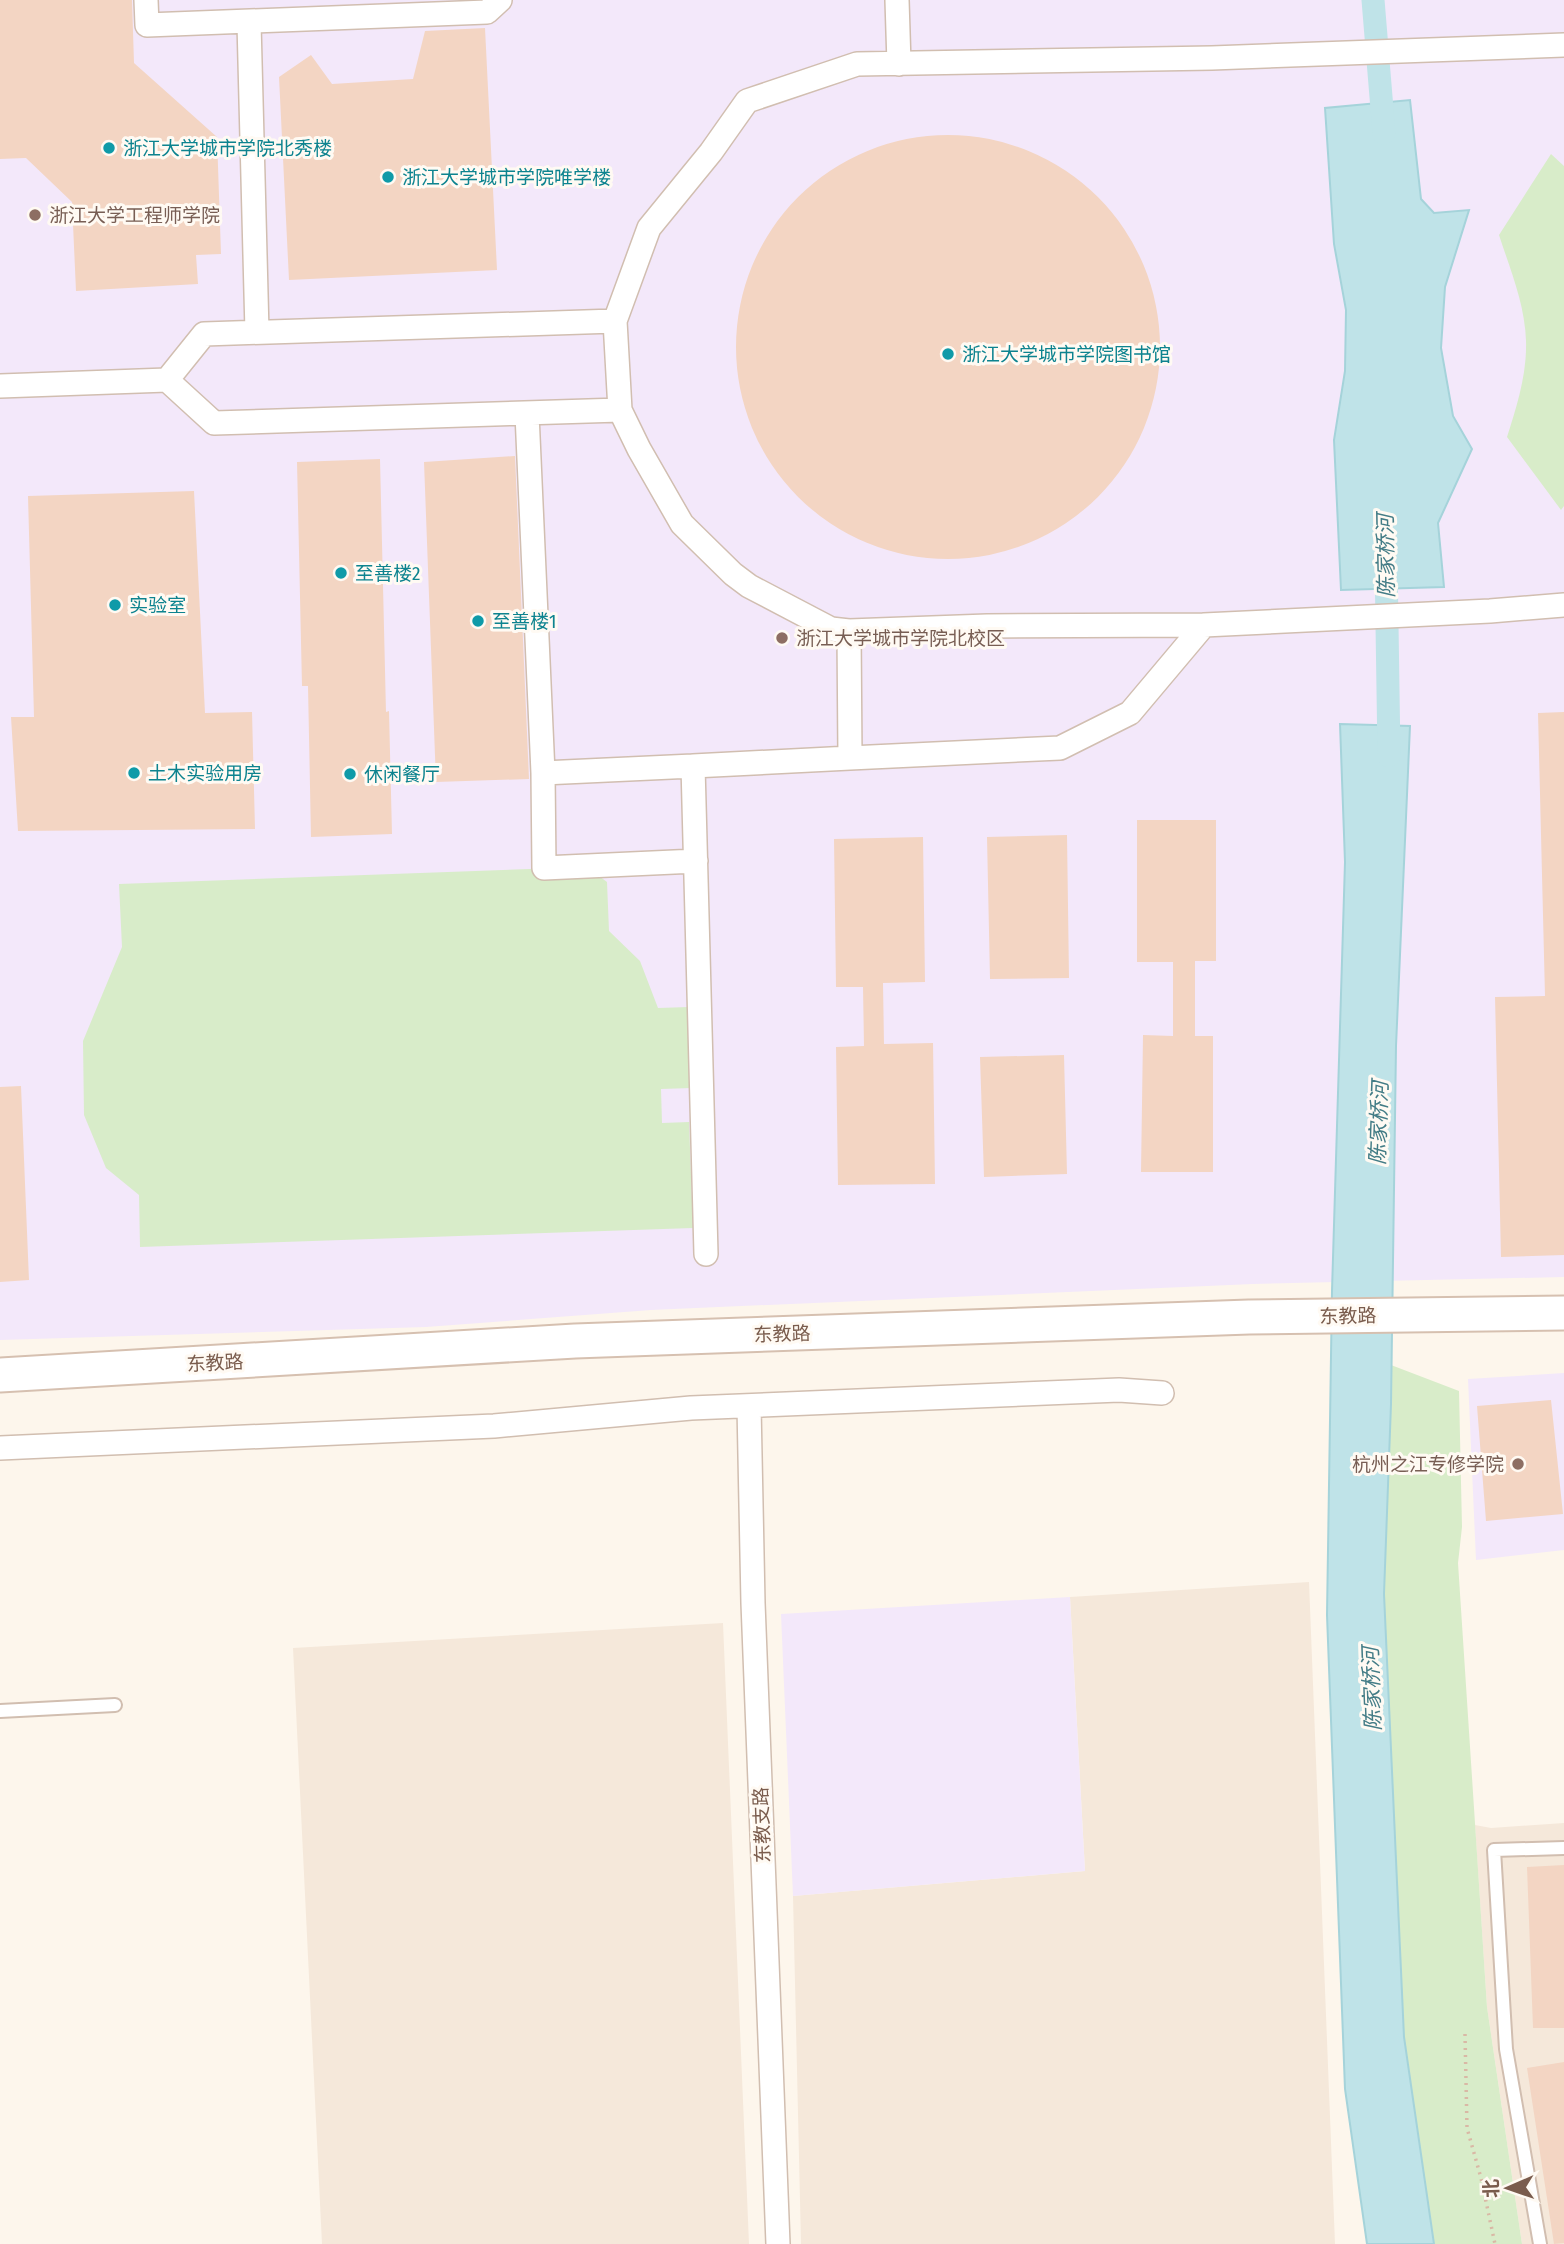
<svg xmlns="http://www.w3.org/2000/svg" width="1564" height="2244" viewBox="0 0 1564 2244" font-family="'Fira Sans Condensed','Noto Sans SC',sans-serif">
  <rect width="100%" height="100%" fill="#fdf6ec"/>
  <path fill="#f5e8da" d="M1309,1582L1335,2244H801L793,1896L1085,1871L1070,1597Z
    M723,1623L749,2244H322L293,1648Z
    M1564,1823V2244H1522L1487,2007L1475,1825L1491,1828Z"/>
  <path fill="#f3e8fa" d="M0,0H1564V1277L1253,1284L651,1310L426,1327L0,1340Z
    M1564,1373V1550L1476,1560L1468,1379Z
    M1070,1597L1085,1871L793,1896L781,1614Z"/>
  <path fill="#d8ecc9" d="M1551,154L1564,166V506L1561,510L1507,437C1517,406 1527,374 1526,341C1525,304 1510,269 1499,235Z
    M587,867L607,882L609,931L640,961L658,1008L689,1007L692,1088L661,1089L662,1123L689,1122L693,1228L140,1247L139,1195L106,1168L84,1115L83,1041L122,947L119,884Z
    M1391,1365L1459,1391L1462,1527L1458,1563L1487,2007L1522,2244H1434L1404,2037L1384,1594Z"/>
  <path fill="#bfe3e8" stroke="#a5d3da" stroke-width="2" d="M1410,100L1421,199L1434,213L1469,210L1445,287L1441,348L1453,416L1472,449L1438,523L1444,587L1341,590L1334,440L1345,371L1346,310L1334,244L1325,108Z
    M1340,724L1410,726L1396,1046L1391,1404L1384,1594L1404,2037L1434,2244H1367L1345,2089L1327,1615L1332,1291L1345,862Z"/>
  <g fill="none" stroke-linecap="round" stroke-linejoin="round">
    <path stroke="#bfe3e8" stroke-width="23" d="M1373,0L1384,133
      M1386,559L1389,756"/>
  </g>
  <path fill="#f3d5c3" d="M0,0H132L134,63L217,137L221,254L196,255L198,284L76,291L72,202L26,158L0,159Z
    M485,28L497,270L289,280L279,77L311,55L332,84L413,79L425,31Z
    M736 347a212 212 0 1 1 424 0a212 212 0 1 1-424 0Z
    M515,456L529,779L436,782L424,462Z
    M380,459L386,712L389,711L392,834L311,837L308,686H302L297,462Z
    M194,491L205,713L252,712L255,829L18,831L11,717H34L28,496Z
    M1564,712V1255L1501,1257L1495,997L1545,996L1538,713Z
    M1137,820H1216V961H1195V1036H1213V1172H1141L1143,1035L1173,1036V962H1137Z
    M1067,835L1069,978L990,979L987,837Z
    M923,837L925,982L883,983L884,1044L933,1043L935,1184L838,1185L836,1047L864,1046L863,987H836L834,839Z
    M1064,1055L1067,1174L984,1177L980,1057Z
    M21,1086L29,1280L0,1282V1087Z
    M1551,1400L1563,1514L1486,1521L1477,1406Z
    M1564,1865V2028H1533L1527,1867Z
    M1564,2062V2243L1554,2244L1527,2068Z"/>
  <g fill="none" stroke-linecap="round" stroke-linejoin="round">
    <defs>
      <path id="lane" d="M0,1711L115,1705
        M1540,2244L1506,2049L1494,1850L1564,1848"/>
      <path id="street" d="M146,0L147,25L487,12L500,0
        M897,0L899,64
        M249,23L257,332
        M1564,45L1212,58L857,64L747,101L711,152L649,228L615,321L620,410L639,449L682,524L733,574L749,586L831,629L849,631L987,626L1204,625L1490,611L1564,605
        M167,380L204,334L615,321
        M0,386L167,380L214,423L620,410
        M527,414L543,773
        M849,631L850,758L1060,748L1130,713L1204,625
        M693,766L543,773L544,868L696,861
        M706,1254L693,766L850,758
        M749,1406L753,1603L778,2244
        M0,1448L494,1426L691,1408L1119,1390L1162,1393"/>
      <path id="secondary" d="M0,1375L575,1341L1249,1317L1564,1313"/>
    </defs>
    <use href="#lane" stroke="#d1beb0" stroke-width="16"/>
    <use href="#street" stroke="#d1beb0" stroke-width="26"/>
    <use href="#secondary" stroke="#d6c0b0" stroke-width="37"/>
    <path stroke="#d9b8a5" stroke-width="3.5" stroke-dasharray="2 5" stroke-linecap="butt" d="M1465,2034L1467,2128L1481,2178L1495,2244"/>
    <use href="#lane" stroke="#fff" stroke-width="12"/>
    <use href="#street" stroke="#fff" stroke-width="23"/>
    <use href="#secondary" stroke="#fff" stroke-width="33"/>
  </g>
  <g fill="#0f9aa8" stroke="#fffaf3" stroke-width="2.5">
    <circle cx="109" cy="148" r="7"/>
    <circle cx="388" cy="177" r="7"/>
    <circle cx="948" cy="354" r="7"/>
    <circle cx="341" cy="573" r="7"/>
    <circle cx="115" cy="605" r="7"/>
    <circle cx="478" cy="621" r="7"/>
    <circle cx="134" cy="773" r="7"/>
    <circle cx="350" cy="774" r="7"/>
  </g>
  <g fill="#8d6e63" stroke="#fffaf3" stroke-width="2.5">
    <circle cx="35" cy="215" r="7"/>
    <circle cx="782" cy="638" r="7"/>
    <circle cx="1518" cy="1464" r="7"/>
  </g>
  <g text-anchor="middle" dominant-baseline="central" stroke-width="6" stroke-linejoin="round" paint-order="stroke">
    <g font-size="19" fill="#0d838f" stroke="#fffaf3" text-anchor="start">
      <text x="123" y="148">浙江大学城市学院北秀楼</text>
      <text x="402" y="177">浙江大学城市学院唯学楼</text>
      <text x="962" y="354">浙江大学城市学院图书馆</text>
      <text x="355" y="573">至善楼2</text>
      <text x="129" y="605">实验室</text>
      <text x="492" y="621">至善楼1</text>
      <text x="148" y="773">土木实验用房</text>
      <text x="364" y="774">休闲餐厅</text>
    </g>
    <g font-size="19" fill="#785e54" stroke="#fffaf3" text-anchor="start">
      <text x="49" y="215">浙江大学工程师学院</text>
      <text x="796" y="638">浙江大学城市学院北校区</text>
      <text x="1504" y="1464" text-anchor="end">杭州之江专修学院</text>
    </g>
    <g font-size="19" fill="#7a5c4d" stroke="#fffaf3">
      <text transform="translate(1348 1316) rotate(-1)">东教路</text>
      <text transform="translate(782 1334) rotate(-2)">东教路</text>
      <text transform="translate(215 1363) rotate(-3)">东教路</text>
      <text transform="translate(762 1825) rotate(-92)">东教支路</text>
    </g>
    <g font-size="21" font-style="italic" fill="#437c86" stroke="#fffaf3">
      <text transform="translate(1386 556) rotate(-91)">陈家桥河</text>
      <text transform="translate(1379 1123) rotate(-88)">陈家桥河</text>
      <text transform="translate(1372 1689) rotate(-92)">陈家桥河</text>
    </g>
  </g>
  <g transform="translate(1508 2188) rotate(268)" stroke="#fffaf3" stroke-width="5" paint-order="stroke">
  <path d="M0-5L12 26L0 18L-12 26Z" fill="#7a5c4d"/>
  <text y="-10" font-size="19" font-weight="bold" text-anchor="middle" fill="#7a5c4d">北</text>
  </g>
</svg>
